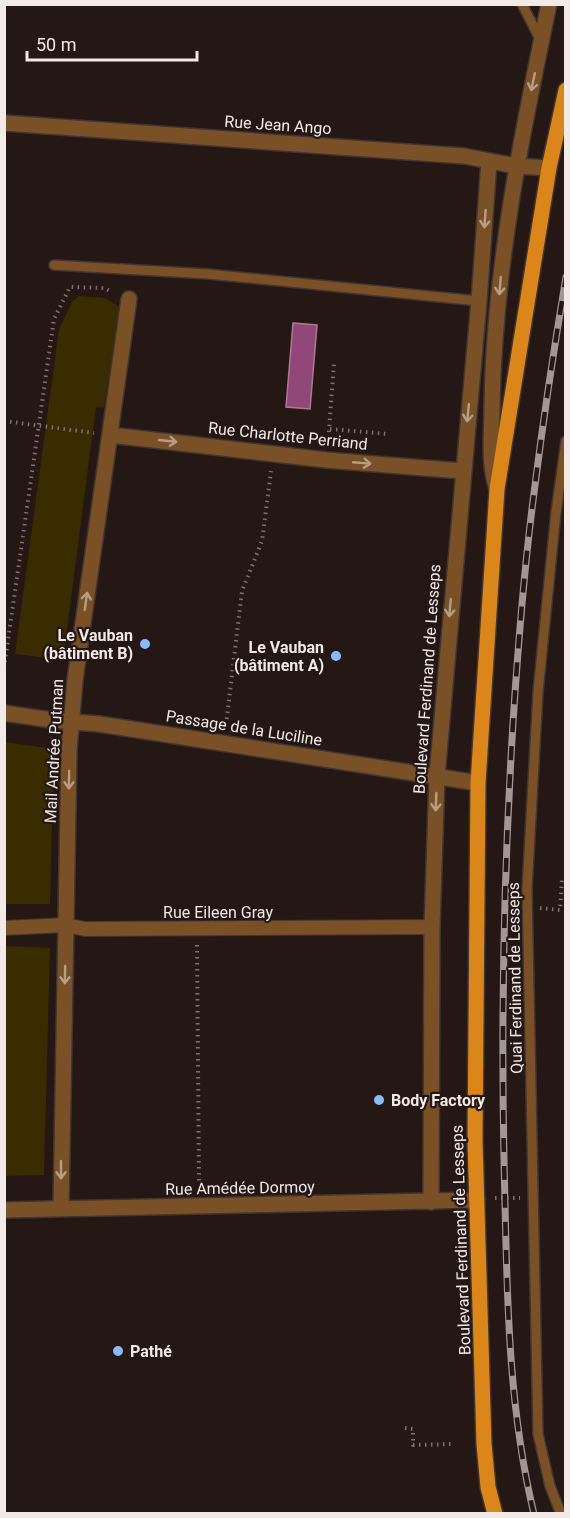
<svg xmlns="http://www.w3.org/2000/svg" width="570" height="1518" viewBox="0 0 570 1518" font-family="Roboto,sans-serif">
  <rect width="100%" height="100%" fill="#241714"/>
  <path fill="#392c00" d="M79,296L105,298L120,307L104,407H96L63,660L15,654L59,329L72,302Z
    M5,742L54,749L50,904H5Z
    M5,946L50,948L44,1175L5,1176Z"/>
  <path fill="#904879" stroke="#ae789a" stroke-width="1.5" d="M293,323L317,325L310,409L286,407Z"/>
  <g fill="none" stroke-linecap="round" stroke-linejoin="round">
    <defs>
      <path id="service" d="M522,4L541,41
        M54,265L208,274L479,301
        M561,1514L550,1486L538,1434L527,889L538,692L556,512L566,441"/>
      <path id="pedestrian" d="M4,928L66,925L85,929L432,927"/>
      <path id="minor" d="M110,435L326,460L462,471
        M4,713L51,720L99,724L478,783
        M431,1202L432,927L437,776L479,301L489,161
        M61,1209L69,750L75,680L129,299
        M4,1210L477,1200"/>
      <path id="tertiary" d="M4,123L464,156L516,166L549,168
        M497,489C488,463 492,434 492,407C494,270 521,138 549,4"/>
      <path id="primary" d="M495,1514L488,1487L484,1444L475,1141L478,783L497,489L549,168L566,90"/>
    </defs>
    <use href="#service" stroke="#413431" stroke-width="12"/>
    <use href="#pedestrian" stroke="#413431" stroke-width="16"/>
    <use href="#minor" stroke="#413431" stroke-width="18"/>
    <use href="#tertiary" stroke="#413431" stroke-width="18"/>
    <use href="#primary" stroke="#413431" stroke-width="18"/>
    <path stroke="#7e726f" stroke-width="4" stroke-dasharray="1.5 4.5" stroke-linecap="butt" d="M4,421L94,433
      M330,429L388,434
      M328,444L334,363
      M4,668L54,319L70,287L104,288L112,292
      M226,725L242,591L262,541L271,471
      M540,908L560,910L562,879L566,880
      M197,945L199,1181
      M495,1198H520
      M405,1428L413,1429V1445L454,1444"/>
    <use href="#service" stroke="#7a5127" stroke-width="9"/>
    <use href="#pedestrian" stroke="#7a5127" stroke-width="14"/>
    <use href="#minor" stroke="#7a5127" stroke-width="15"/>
    <use href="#tertiary" stroke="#7a5127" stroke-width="15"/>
    <use href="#primary" stroke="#db861a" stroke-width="15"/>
    <defs>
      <path id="rail" d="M534,1514C506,1399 507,1277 504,1160C501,1014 504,868 513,723C518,646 524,569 534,493C543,421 554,348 566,277"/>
    </defs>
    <use href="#rail" stroke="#a29794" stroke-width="7"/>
    <use href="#rail" stroke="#241714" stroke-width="4.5" stroke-dasharray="14" stroke-linecap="butt"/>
  </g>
  <defs><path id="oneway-shaft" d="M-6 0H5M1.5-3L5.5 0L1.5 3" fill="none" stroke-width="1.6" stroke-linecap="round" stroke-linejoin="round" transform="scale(1.5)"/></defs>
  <g stroke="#b69d86">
    <use href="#oneway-shaft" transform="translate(533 82) rotate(102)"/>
    <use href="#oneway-shaft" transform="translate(485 219) rotate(94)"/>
    <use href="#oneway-shaft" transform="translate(500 286) rotate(95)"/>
    <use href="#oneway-shaft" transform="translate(468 413) rotate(96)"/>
    <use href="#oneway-shaft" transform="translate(168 441) rotate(6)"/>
    <use href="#oneway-shaft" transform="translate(362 463) rotate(5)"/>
    <use href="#oneway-shaft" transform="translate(86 601) rotate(-82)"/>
    <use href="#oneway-shaft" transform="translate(450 608) rotate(95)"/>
    <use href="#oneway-shaft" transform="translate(69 780) rotate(91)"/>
    <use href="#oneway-shaft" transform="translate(436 802) rotate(92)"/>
    <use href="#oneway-shaft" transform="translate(65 975) rotate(91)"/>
    <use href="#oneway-shaft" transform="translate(61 1170) rotate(90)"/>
  </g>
  <g fill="#8abafc" stroke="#241714" stroke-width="2">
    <circle cx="145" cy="644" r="6"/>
    <circle cx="336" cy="656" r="6"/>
    <circle cx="379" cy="1100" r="6"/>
    <circle cx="118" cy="1351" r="6"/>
  </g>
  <g text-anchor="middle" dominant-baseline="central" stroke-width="4.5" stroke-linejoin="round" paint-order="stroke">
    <g font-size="16" fill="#f3e9e6" stroke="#241714">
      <text transform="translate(278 125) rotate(4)">Rue Jean Ango</text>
      <text transform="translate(288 436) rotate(6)">Rue Charlotte Perriand</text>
      <text transform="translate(427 679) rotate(-86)">Boulevard Ferdinand de Lesseps</text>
      <text transform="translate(244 728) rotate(9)">Passage de la Luciline</text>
      <text transform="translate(54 751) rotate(-87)">Mail Andrée Putman</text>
      <text x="218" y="912">Rue Eileen Gray</text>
      <text transform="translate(515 978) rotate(-91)">Quai Ferdinand de Lesseps</text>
      <text transform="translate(240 1188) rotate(-1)">Rue Amédée Dormoy</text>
      <text transform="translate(461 1240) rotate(-92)">Boulevard Ferdinand de Lesseps</text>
    </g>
    <g font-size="16" font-weight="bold" fill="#f3e9e6" stroke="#241714" text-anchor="end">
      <text x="133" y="635">Le Vauban<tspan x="133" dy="18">(bâtiment B)</tspan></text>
      <text x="324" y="647">Le Vauban<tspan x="324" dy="18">(bâtiment A)</tspan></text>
      <text x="391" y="1100" text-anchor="start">Body Factory</text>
      <text x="130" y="1351" text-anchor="start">Pathé</text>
    </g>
  </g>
  <rect width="570" height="1518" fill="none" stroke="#f3e9e6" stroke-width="12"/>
  <path d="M27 51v9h170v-9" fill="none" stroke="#f3e9e6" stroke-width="3"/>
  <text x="36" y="51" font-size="18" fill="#f3e9e6" stroke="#241714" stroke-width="4.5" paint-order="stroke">50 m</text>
</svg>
